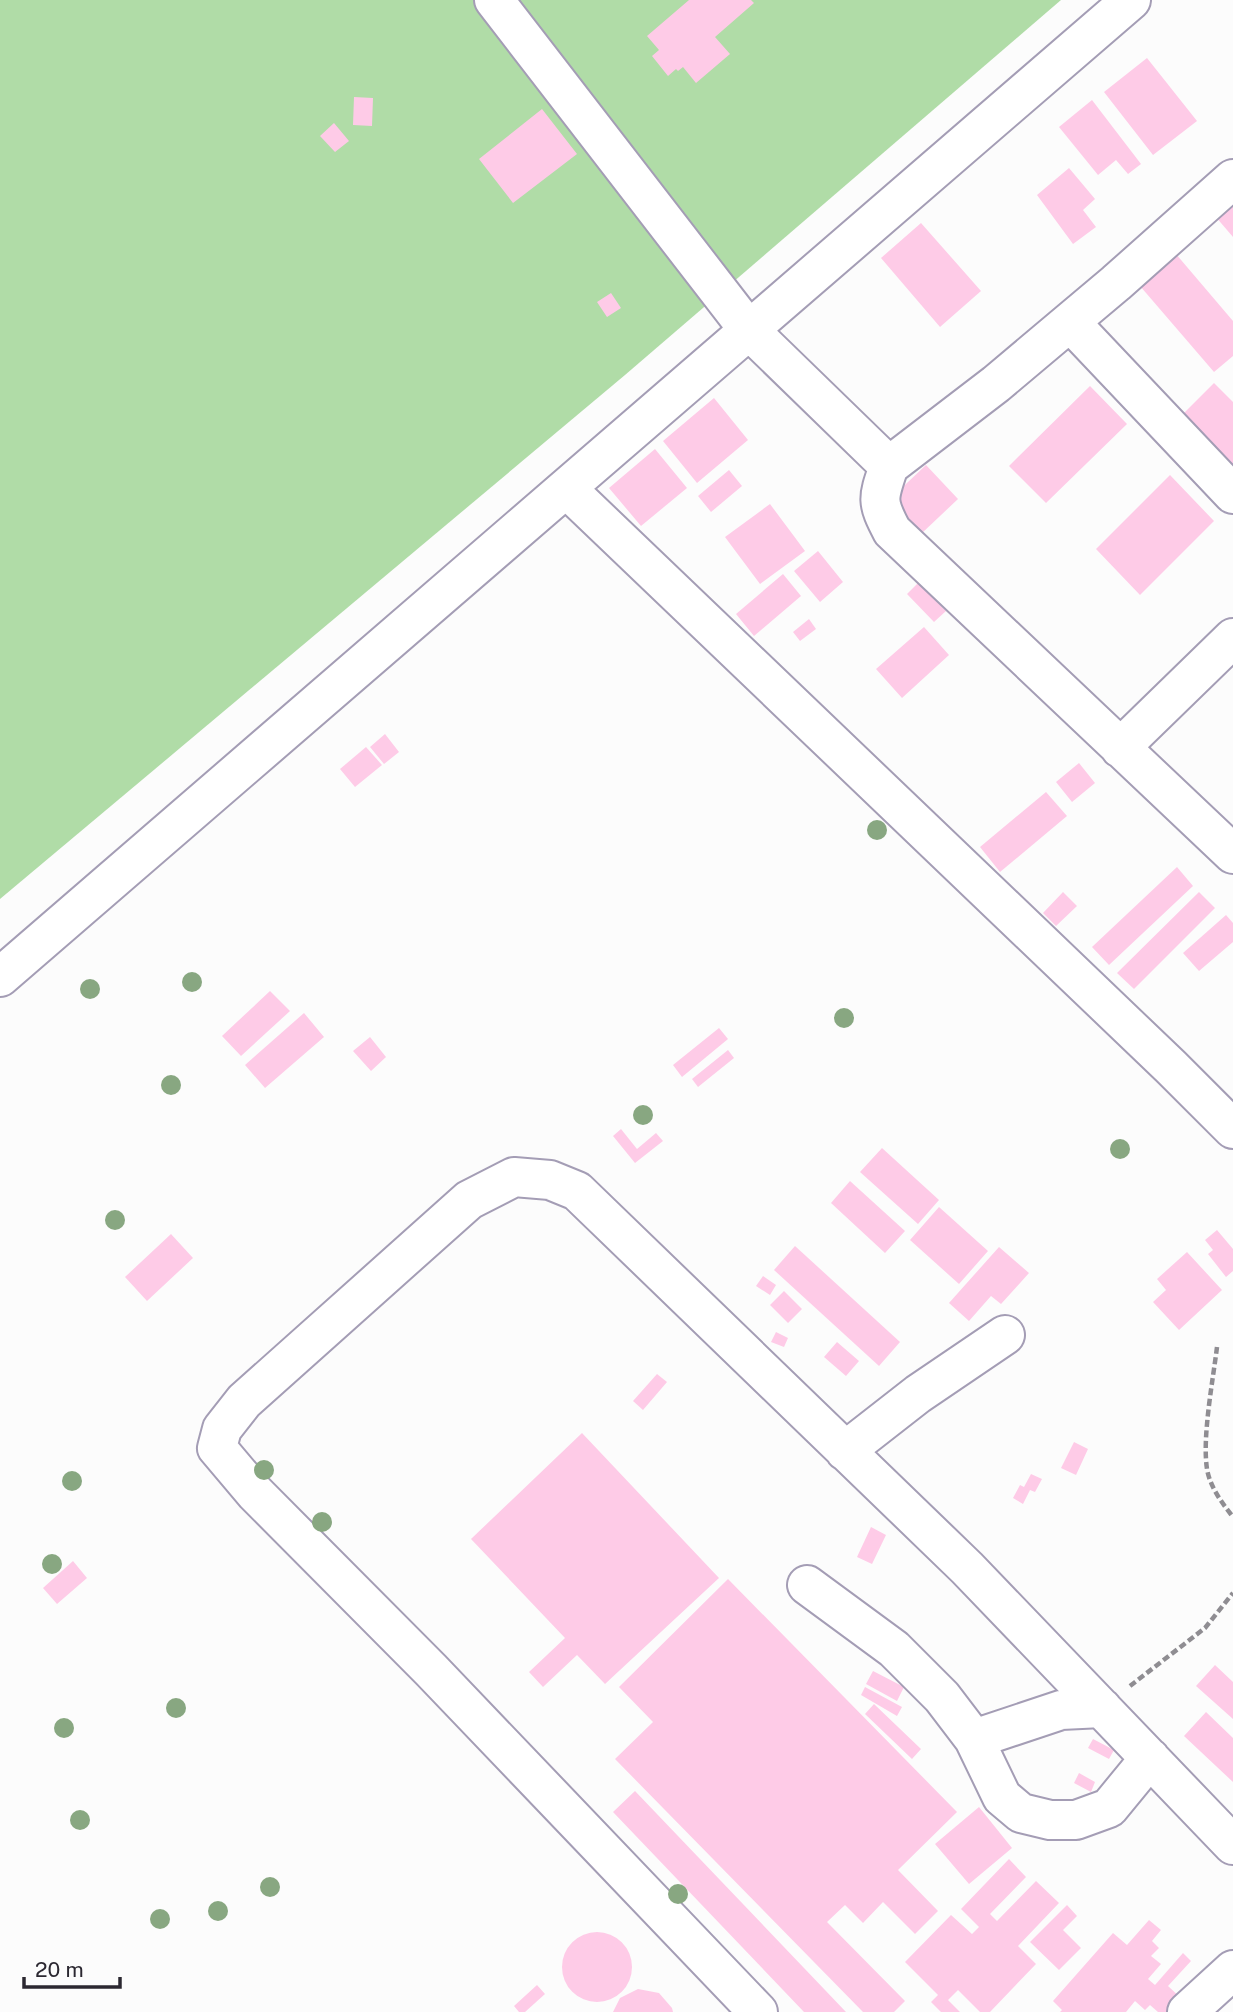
<svg xmlns="http://www.w3.org/2000/svg" width="1233" height="2012" viewBox="0 0 1233 2012" font-family="'Public Sans',sans-serif">
  <rect width="100%" height="100%" fill="#fcfcfc"/>
  <path fill="#b0dca7" d="M0,0H1061L625,375L0,899Z"/>
  <path fill="#fecbe7" d="M689,0H751L754,3L715,37L730,54L696,83L683,67L678,71L676,69L668,76L652,56L659,50L647,36Z
    M1147,58L1197,121L1153,155L1104,92Z
    M354,97L373,98L372,126L353,125Z
    M1092,100L1141,164L1128,174L1116,160L1098,175L1059,127Z
    M542,109L577,154L513,203L479,159Z
    M334,123L349,141L335,152L320,136Z
    M1069,168L1095,199L1083,210L1096,227L1073,244L1037,195Z
    M1233,188V237L1209,209Z
    M921,223L981,291L940,327L881,258Z
    M1170,247L1233,321V356L1214,372L1134,279Z
    M611,293L621,308L607,317L597,302Z
    M1214,383L1233,402V475L1178,419Z
    M1090,386L1127,424L1046,503L1009,466Z
    M714,398L748,440L697,483L663,441Z
    M655,449L687,488L641,526L609,488Z
    M926,465L958,499L921,534L889,500Z
    M729,470L742,486L711,512L698,496Z
    M1170,475L1214,521L1140,595L1096,549Z
    M770,504L805,551L760,584L725,537Z
    M818,551L843,582L820,602L794,571Z
    M783,574L801,596L754,636L736,614Z
    M918,583L946,611L934,622L907,594Z
    M809,619L816,629L800,641L793,632Z
    M924,627L949,655L902,698L876,669Z
    M385,734L399,752L384,764L370,747Z
    M366,747L382,765L355,787L340,769Z
    M1079,763L1095,783L1072,802L1056,782Z
    M1046,792L1067,816L1000,872L980,847Z
    M1177,867L1193,886L1109,965L1092,947Z
    M1063,892L1077,906L1056,926L1043,913Z
    M1199,892L1215,908L1134,989L1117,973Z
    M1226,915L1233,923V942L1199,971L1183,953Z
    M270,991L290,1011L241,1056L222,1036Z
    M304,1013L324,1037L265,1088L245,1065Z
    M719,1028L728,1039L682,1077L673,1065Z
    M370,1037L386,1057L371,1071L353,1051Z
    M728,1050L734,1058L698,1087L692,1079Z
    M621,1129L637,1149L656,1133L663,1141L635,1163L613,1136Z
    M882,1148L939,1200L918,1224L860,1172Z
    M850,1181L905,1231L885,1253L831,1203Z
    M939,1207L988,1251L959,1284L910,1240Z
    M1217,1230L1233,1249V1271L1226,1277L1208,1254L1213,1250L1205,1240Z
    M171,1234L193,1258L147,1301L125,1277Z
    M795,1246L900,1342L879,1366L774,1270Z
    M999,1247L1029,1273L1001,1304L991,1296L969,1321L949,1303Z
    M1187,1252L1222,1290L1179,1330L1153,1302L1166,1290L1157,1279Z
    M763,1276L776,1285L770,1295L756,1286Z
    M784,1291L802,1309L788,1323L770,1305Z
    M776,1332L788,1338L784,1347L771,1342Z
    M837,1342L859,1361L846,1376L824,1357Z
    M657,1374L667,1382L643,1410L633,1401Z
    M582,1433L719,1578L605,1684L577,1655L543,1687L529,1672L565,1638L471,1539Z
    M1074,1442L1088,1449L1076,1475L1061,1468Z
    M1031,1474L1042,1479L1035,1492L1030,1490L1023,1504L1013,1498L1020,1485L1024,1487Z
    M871,1527L886,1535L872,1564L857,1557Z
    M73,1561L87,1578L57,1604L43,1588Z
    M728,1579L957,1812L898,1870L938,1911L915,1934L883,1902L863,1923L845,1905L827,1922L905,2001L894,2012H863L615,1759L653,1722L619,1687Z
    M1215,1665L1233,1682V1719L1196,1686Z
    M873,1671L904,1687L897,1701L866,1684Z
    M865,1687L902,1707L897,1716L861,1695Z
    M874,1704L921,1749L912,1759L865,1714Z
    M1206,1712L1233,1738V1782L1184,1736Z
    M1093,1739L1114,1750L1109,1759L1088,1748Z
    M1079,1773L1095,1782L1091,1792L1074,1783Z
    M635,1791L846,2012H804L613,1812Z
    M979,1807L1012,1848L969,1884L935,1844Z
    M1009,1859L1026,1877L990,1914L997,1921L1036,1881L1059,1903L1018,1946L1036,1964L990,2012H980L958,1990L948,2000L960,2012H941L931,2002L938,1995L905,1962L951,1915L972,1934L979,1927L961,1909Z
    M1067,1905L1077,1916L1063,1930L1081,1948L1059,1970L1030,1942Z
    M1149,1920L1161,1930L1152,1941L1159,1948L1151,1956L1161,1964L1148,1979L1155,1985L1183,1953L1191,1961L1168,1986L1182,1999L1171,2012H1158L1150,2005L1145,2010L1135,2001L1126,2012H1060L1062,2010L1053,2001L1113,1933L1127,1945Z
    M562 1967a35 35 0 1 1 70 0a35 35 0 1 1-70 0Z
    M537,1985L545,1994L525,2012H519L514,2006Z
    M638,1989L659,1993L672,2008L673,2012H613L620,1998Z"/>
  <g fill="none" stroke-linecap="round" stroke-linejoin="round">
    <defs>
      <path id="minor" d="M494,0L748,329L889,466C878,498 876,501 892,531L1233,854
        M1070,322L1233,494
        M889,466L996,384L1116,283L1233,179
        M567,489L1171,1067L1233,1129
        M1120,748L1233,638
        M0,977L1131,0
        M845,1451L918,1394L1005,1335
        M807,1585L894,1649L942,1697L974,1739L1002,1797L1021,1813L1050,1820H1076L1109,1808L1150,1758
        M974,1739L1061,1710L1102,1708
        M758,2012L431,1670L255,1493L217,1448L222,1429L244,1401L469,1200L514,1177L550,1180L577,1191L967,1568L1233,1845
        M1187,2012L1233,1970"/>
    </defs>
    <use href="#minor" stroke="#a49db5" stroke-width="42"/>
    <path stroke="#8f8d92" stroke-width="4.5" stroke-dasharray="7 3.5" stroke-linecap="butt" d="M1217,1347C1213,1380 1202,1437 1207,1469C1210,1487 1222,1503 1233,1517
      M1130,1686L1205,1628L1233,1593"/>
    <use href="#minor" stroke="#fff" stroke-width="38"/>
  </g>
  <g fill="#88a781">
    <circle cx="877" cy="830" r="10"/>
    <circle cx="192" cy="982" r="10"/>
    <circle cx="90" cy="989" r="10"/>
    <circle cx="844" cy="1018" r="10"/>
    <circle cx="171" cy="1085" r="10"/>
    <circle cx="643" cy="1115" r="10"/>
    <circle cx="1120" cy="1149" r="10"/>
    <circle cx="115" cy="1220" r="10"/>
    <circle cx="264" cy="1470" r="10"/>
    <circle cx="72" cy="1481" r="10"/>
    <circle cx="322" cy="1522" r="10"/>
    <circle cx="52" cy="1564" r="10"/>
    <circle cx="176" cy="1708" r="10"/>
    <circle cx="64" cy="1728" r="10"/>
    <circle cx="80" cy="1820" r="10"/>
    <circle cx="270" cy="1887" r="10"/>
    <circle cx="678" cy="1894" r="10"/>
    <circle cx="218" cy="1911" r="10"/>
    <circle cx="160" cy="1919" r="10"/>
  </g>
  <path d="M24 1977v10h96v-10" fill="none" stroke="#2b2831" stroke-width="3.5"/>
  <text x="35" y="1977" font-size="21" fill="#2b2831" stroke="#fcfcfc" stroke-width="5" paint-order="stroke">20 m</text>
</svg>
